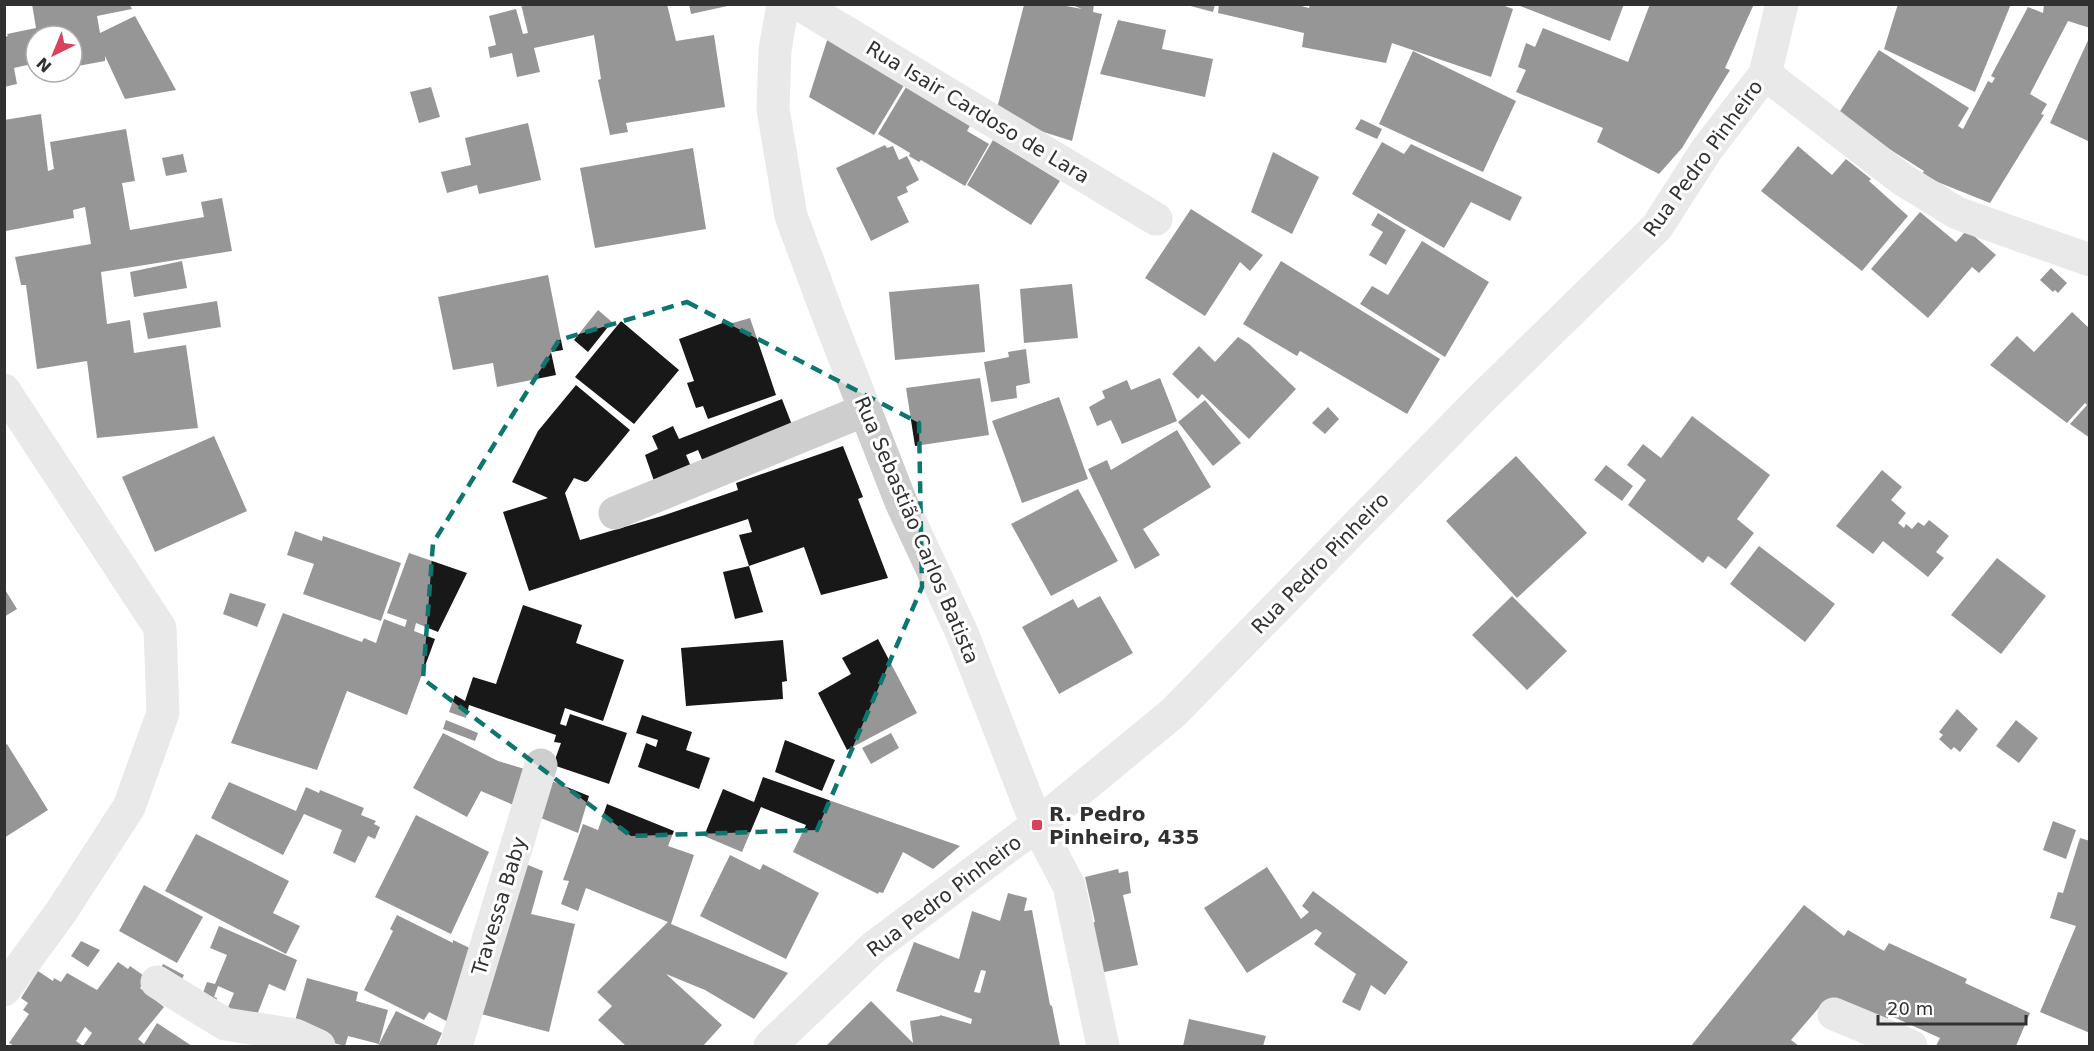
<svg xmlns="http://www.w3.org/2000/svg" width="2094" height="1051" viewBox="0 0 2094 1051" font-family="'DejaVu Sans',sans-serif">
  <rect width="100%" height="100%" fill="#fff"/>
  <path fill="#181818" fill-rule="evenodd" d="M32,4H129L132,9L97,16L100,33L135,16L176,90L125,99L105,56V61L72,67V36H36V63L14,68L17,84L4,87V37L8,36L7,34L36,28Z
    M521,4H667L676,41L714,35L725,107L626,123L628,132L610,135L598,80L601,79L594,35L534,48L540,72L517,77L512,53L490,58L488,47L496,45L489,16L516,9L523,34L528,33Z
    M689,4H732V5L691,14Z
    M1069,4H1094L1093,12L1102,14L1072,141L1006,120L996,112L1024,5H1061L1082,9Z
    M1183,4H1215L1213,12Z
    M1219,4H1294L1309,8L1310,4H1499L1513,9L1491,77L1392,43L1386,63L1302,47L1304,33L1218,13Z
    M1515,4H1624L1610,41Z
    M1650,4H1754L1725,68L1730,70L1682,148L1659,174L1597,142L1603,128L1516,92L1526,70L1518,67L1526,43L1535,47L1543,28L1628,62Z
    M1898,4H2011L1975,92L1884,49Z
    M2044,4H2090V28L2068,21L2030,94L2047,104L2041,114L2044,115L1990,203L1935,181L1920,177L1924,171L1837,116L1879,50L1969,108L1958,126L1963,129L1988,81L1992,83L1995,78L1991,76L2028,7L2043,13Z
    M1118,20L1166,30L1162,49L1213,59L1205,97L1100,74Z
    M830,31L909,77L874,135L809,97Z
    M2090,36V142L2050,123Z
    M1413,51L1516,101L1483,172L1379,124Z
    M912,77L976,115L967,131L989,144L965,186L921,160L919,162L909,156L910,153L878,134Z
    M431,87L440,117L419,123L410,92Z
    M41,114L48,171L54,169L50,142L126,129L135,181L122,183L130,230L204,217L201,202L222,198L232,251L101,272L107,324L130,320L134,353L186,345L198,428L97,438L87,361L37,369L26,285H21L15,257L91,244L85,207L73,210L74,218L6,231L4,120Z
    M1361,119L1382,129L1377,139L1355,129Z
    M528,123L541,180L479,194L477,185L447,193L441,172L471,165L465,138Z
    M993,140L1060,181L1031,225L967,185Z
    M1382,142L1404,154L1411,144L1522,197L1510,221L1471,202L1444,248L1352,194Z
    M885,145L887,148L893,146L899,160L907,156L919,180L906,187L908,192L897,197L909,222L871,241L836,168Z
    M1798,146L1832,175L1846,159L1871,179L1869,181L1908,216L1862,271L1761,191Z
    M693,148L706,229L595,248L580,168Z
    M1273,152L1319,177L1292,234L1251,212Z
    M183,154L187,172L166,176L162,158Z
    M1191,209L1263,255L1250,271L1240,262L1205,316L1145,278Z
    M1920,212L1956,242L1967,230L1996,255L1979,273L1972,267L1928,318L1871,269Z
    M1378,213L1406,230L1386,265L1369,255L1383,232L1371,225Z
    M1422,241L1489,282L1445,357L1360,304L1372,286L1388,295Z
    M182,261L187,288L134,297L130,272Z
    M1281,261L1440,359L1407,414L1300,351L1297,356L1243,324Z
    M2051,268L2067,283L2058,293L2055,290L2053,292L2040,280Z
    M548,275L563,350L551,352L556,375L497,387L493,363L453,370L438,297Z
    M979,284L985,352L895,360L889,292Z
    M1072,284L1078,338L1024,343L1020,289Z
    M217,301L221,327L148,339L143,313Z
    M598,310L612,322L588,352L574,340Z
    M2072,312L2090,329V438L2070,424L2087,405L2085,403L2067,423L1990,365L2017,336L2034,352Z
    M750,318L776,395L708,419L703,406L696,408L687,383L694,381L679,339L728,321L729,324Z
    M621,321L679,370L634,424L575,377Z
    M1238,337L1249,344L1296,389L1249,439L1202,394L1198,399L1172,374L1199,346L1215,362Z
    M1026,349L1030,383L1016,386L1017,398L991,402L984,362L1009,357L1008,352Z
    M980,378L989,435L915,446L906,388Z
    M1160,378L1177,421L1122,444L1111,420L1097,426L1089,407L1105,398L1102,391L1127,380L1131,390Z
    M576,385L630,430L588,481L585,482L574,478L565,493L580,540L662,516L738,490L736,483L843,446L863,497L858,499L888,578L821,595L804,547L749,566L763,612L735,619L723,572L749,566L739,535L752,532L748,519L529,591L503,512L548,498L512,482L538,431Z
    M1059,397L1088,479L1022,503L992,421Z
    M782,399L792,425L704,464L698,450L686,455L692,469L655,484L645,455L658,449L652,436L673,426L679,439Z
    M1205,400L1241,443L1213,466L1178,422Z
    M1328,407L1339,419L1325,434L1312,423Z
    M1692,416L1770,475L1737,519L1754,533L1726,569L1708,556L1703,563L1628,505L1646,480L1627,465L1643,444L1661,458Z
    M1177,430L1211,487L1143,529L1160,555L1135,569L1088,469L1107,460L1111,470Z
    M214,436L247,511L155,552L122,477Z
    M1516,456L1587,533L1517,598L1446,521Z
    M1606,465L1633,486L1622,501L1594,480Z
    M1882,470L1902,487L1891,500L1906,513L1898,523L1904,528L1906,524L1912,529L1918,522L1924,526L1929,520L1949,536L1936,552L1944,558L1928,577L1883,541L1873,554L1836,526Z
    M1078,489L1118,561L1051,596L1011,524Z
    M295,531L322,541L323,536L401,563L381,621L303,594L314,564L287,555Z
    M1759,546L1835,604L1805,642L1730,584Z
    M409,553L467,573L438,632L416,623L414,631L435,639L407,715L347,691L317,770L231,743L283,613L362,642L364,638L376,643L384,619L405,627L407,620L387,613Z
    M1997,558L2046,596L2001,654L1951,615Z
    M4,588L17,609L4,617Z
    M230,593L266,604L257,627L223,614Z
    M1100,596L1133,653L1059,694L1022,627L1073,599L1078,608Z
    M1512,596L1567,651L1527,690L1472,635Z
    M523,605L582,625L576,643L624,660L603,721L565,708L560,724L566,726L570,714L627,733L609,784L553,765L561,743L554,742L556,735L469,705L466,718L449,712L455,695L465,701L473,677L496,684Z
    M878,639L917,713L847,750L818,693L851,674L842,658Z
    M783,640L787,681L782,682L783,699L686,706L681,648Z
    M1957,709L1978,729L1960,752L1954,747L1951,750L1939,739L1943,735L1939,732Z
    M642,715L692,732L686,750L710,758L699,789L638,767L646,743L656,747L658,740L636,733Z
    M446,720L478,733L475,741L443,729Z
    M2016,720L2038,738L2019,763L1996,746Z
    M443,733L498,761L528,770L518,807L481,791L467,817L413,788Z
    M891,733L899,748L871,764L862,748Z
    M785,740L835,760L822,791L775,772Z
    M7,744L48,810L4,838V746Z
    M763,777L914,830L960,846L933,869L903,852L883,893L879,892L878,894L793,852L806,825L761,807L742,852L704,836L723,789L754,802Z
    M547,779L589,796L578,833L536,816Z
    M229,782L296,811L306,787L319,793L320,790L364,808L361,815L376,821L374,824L380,827L375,839L368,836L355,863L333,853L342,830L304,814L283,855L211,818Z
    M607,804L674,831L668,846L694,855L671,924L788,973L754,1019L705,990L666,974L722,1025L703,1046H626L598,1020L612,1006L597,992L668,922L586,888L578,911L561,904L569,881L563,880L583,824L598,830Z
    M416,815L489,852L451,934L375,897Z
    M2053,821L2076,830L2066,859L2043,850Z
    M196,834L289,881L273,913L300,926L286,954L165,891Z
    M2080,838L2090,841V1033L2040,1012L2076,926L2050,918L2058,892L2063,893Z
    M730,855L760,870L763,864L819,893L786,959L700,916Z
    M523,863L543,871L531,914L575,924L549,1032L481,1014Z
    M1267,867L1301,919L1309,912L1302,906L1313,891L1408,962L1385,995L1371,985L1360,1011L1342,1002L1356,974L1314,944L1322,933L1316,929L1247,973L1204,908Z
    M1118,869L1119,873L1128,871L1131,893L1123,895L1138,965L1090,975L1079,925L1095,922L1085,877Z
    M144,885L203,917L177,963L119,931Z
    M1008,893L1027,898L1024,911L1032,910L1050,1005L1052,1006L1060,1046L1037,1045V1046H826L871,1001L913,1043L910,1021L940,1016V1015L971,1024L972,1019L896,991L914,942L959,959L972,911L1000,921ZM981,970L986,971L980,993L974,992Z
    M1804,905L1844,936L1848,930L1884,951L1889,943L1967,979L1965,983L2030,1013L2016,1046H1936L1940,1038L1889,1015L1887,1021L1822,1004L1791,1040L1799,1046H1691Z
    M397,915L453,943V940L478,952L456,1026L429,1012L424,1020L364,990L393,931L390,929Z
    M219,926L297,960L285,991L269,984L254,1023L226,1012L234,993L218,986L214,997L217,998L215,1005L201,998L207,982L215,984L227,955L210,948Z
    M81,941L100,950L88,967L71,956Z
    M118,962L128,969L130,966L147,978L140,988L164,1007L138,1039L144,1044L157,1023L192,1046H14L9,1043L29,1014L23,1010L28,1003L21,998L38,971L53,981L54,978L61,982L67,973L97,990ZM85,1027L92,1033L83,1046L76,1041Z
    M163,964L184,975L178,987L159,971Z
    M307,978L358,992L356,1001L388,1010L379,1044L348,1036L345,1046L292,1032Z
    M396,1011L442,1033L436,1046H378Z
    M1189,1019L1266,1036L1263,1046H1183Z"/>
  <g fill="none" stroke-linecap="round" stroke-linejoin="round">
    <path stroke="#cecece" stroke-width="33" d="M783,4L775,50L773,109L791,216L829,318L901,502L962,633L1037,825L1069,886L1103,1046
      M799,4L1156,219
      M1765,74L1903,180L1957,213L2090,260
      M4,390L160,628L163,713L129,807L61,912L4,990
      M615,513L865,410
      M157,982L225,1024L295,1035L319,1046
      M1834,1014L1911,1046
      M456,1046L541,765
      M770,1046L874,947L1037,825L1173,713L1478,402L1657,227L1707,149L1765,74L1782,4"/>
  </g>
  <path d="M0 0H2094V1051H0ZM687,302L919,423L922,587L817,830L631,836L423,679L433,543L559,340Z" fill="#fff" fill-opacity=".55" fill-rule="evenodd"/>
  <path fill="none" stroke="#0f766e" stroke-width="4.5" stroke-dasharray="12 8" stroke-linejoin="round" d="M687,302L919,423L922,587L817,830L631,836L423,679L433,543L559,340Z"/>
  <rect fill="#d9425d" stroke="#fff" stroke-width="2" x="1031" y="819" width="12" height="12" rx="3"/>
  <g text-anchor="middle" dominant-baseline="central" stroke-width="6" stroke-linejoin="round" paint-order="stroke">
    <g font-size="20" fill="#313131" stroke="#fff">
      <text transform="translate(978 112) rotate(31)">Rua Isair Cardoso de Lara</text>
      <text transform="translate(1703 158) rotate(-54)">Rua Pedro Pinheiro</text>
      <text transform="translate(917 530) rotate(67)">Rua Sebastião Carlos Batista</text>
      <text transform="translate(1320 563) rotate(-46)">Rua Pedro Pinheiro</text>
      <text transform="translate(944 896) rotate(-37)">Rua Pedro Pinheiro</text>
      <text transform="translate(499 906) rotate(-73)">Travessa Baby</text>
    </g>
    <g font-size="20" font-weight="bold" fill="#313131" stroke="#fff" text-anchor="start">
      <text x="1049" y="814">R. Pedro<tspan x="1049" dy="23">Pinheiro, 435</tspan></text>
    </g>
  </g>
  <rect width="2094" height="1051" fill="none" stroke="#313131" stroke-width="12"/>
  <g transform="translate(54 54) rotate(223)"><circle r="28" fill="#ffffff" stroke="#adadad" stroke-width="1.5"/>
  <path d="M0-4.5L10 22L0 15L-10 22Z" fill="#d9425d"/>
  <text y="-9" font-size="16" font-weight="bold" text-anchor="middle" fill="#313131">N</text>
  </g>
  <path d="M1878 1015v9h148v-9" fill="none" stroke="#313131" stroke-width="3"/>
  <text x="1887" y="1015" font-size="18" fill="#313131" stroke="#ffffff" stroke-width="4.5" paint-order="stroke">20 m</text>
</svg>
